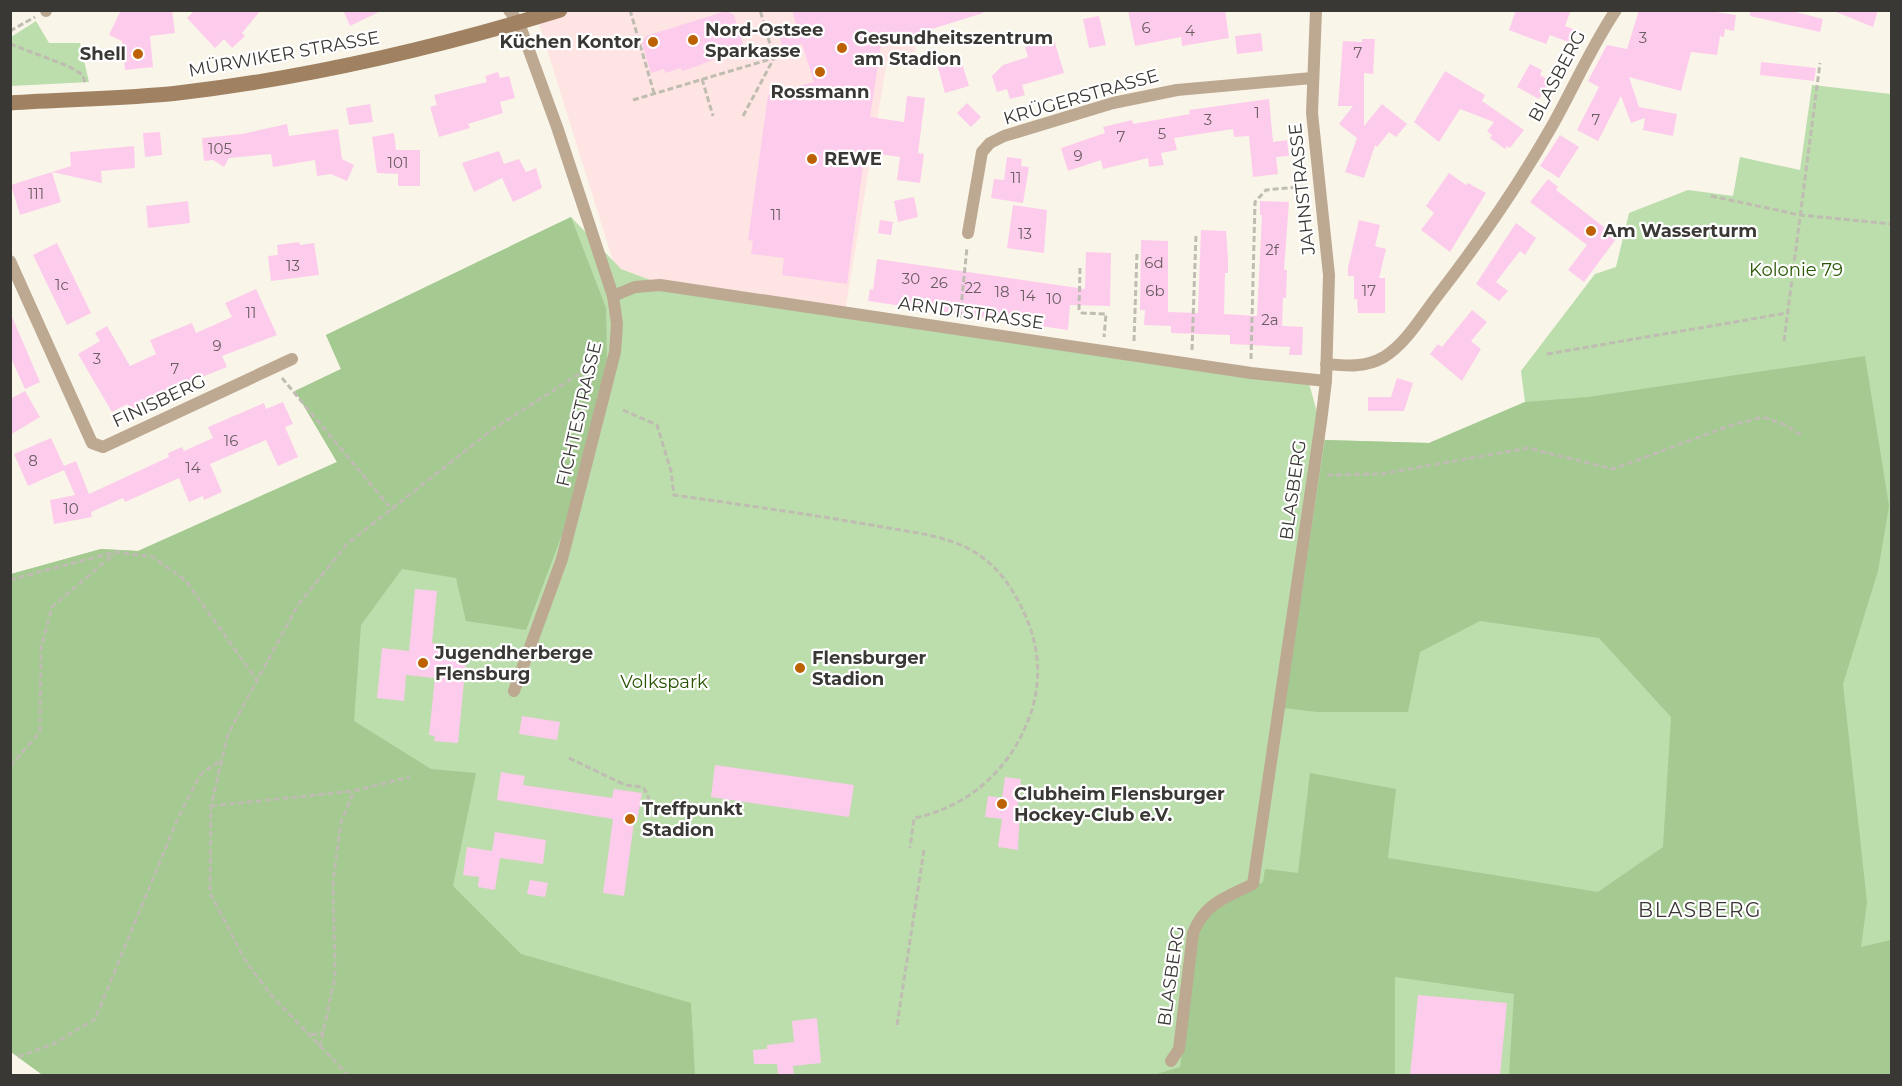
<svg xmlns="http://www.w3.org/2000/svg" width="1902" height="1086" viewBox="0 0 1902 1086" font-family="Montserrat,sans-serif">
  <rect width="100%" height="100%" fill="#f9f5e9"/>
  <path fill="#ffe4e4" d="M535,11H903L916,51L887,61L845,312L661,284L621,269L613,261Z"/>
  <path fill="#bcddac" d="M36,21L49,43H80L89,82L11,86V37Z
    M1812,85L1891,94V1075L44,1076L11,1052V574L101,549L138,551L337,462L295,391L341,369L326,335L571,217L621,269L661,284L1308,380L1325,440L1429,443L1525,402L1521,371L1595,274L1616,267L1629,213L1688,190L1733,196L1740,157L1800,170Z"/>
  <path fill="#a4c991" d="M571,217L606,308L607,361L563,532L526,630L466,621L456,578L402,569L361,625L354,721L431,769L476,773L453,886L521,954L691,1003L695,1075L44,1076L11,1052V574L101,549L138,551L337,462L295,391L341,369L326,335Z
    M1865,356L1889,506L1878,571L1843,684L1867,902L1861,947L1891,940V1075H1509L1514,994L1395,977V1075L1150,1076L1180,1067L1197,932L1212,909L1263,882L1265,869L1298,873L1310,773L1396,789L1388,858L1598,892L1663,847L1671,717L1599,638L1480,621L1420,652L1408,712H1317L1284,708L1325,440L1429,443L1525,402L1588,397Z"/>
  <path fill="#fdccec" d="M121,10H172L175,33L150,36L153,67L125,70L122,41L109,35Z
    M195,10H261L242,33L245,36L232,48L224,39L215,48L187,18Z
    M343,10H383L350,26Z
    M792,10H982L983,13L881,45L870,117L904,122L907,96L925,98L918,153L924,154L920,183L897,180L900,157L865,152L847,284L782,275L784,258L751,254L753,241L748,240L768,95L814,82L802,44L783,51L779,34L797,29Z
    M1128,10H1225L1229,38L1182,46L1181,37L1135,46Z
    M1516,10H1571L1565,26L1576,30L1571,43L1550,35L1546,44L1509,30Z
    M1639,10H1703L1736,15L1734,31L1725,29L1724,37L1720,36L1717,55L1691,52L1681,91L1629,77L1639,107L1677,114L1673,136L1643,130L1645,118L1631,123L1621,96L1598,141L1577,130L1599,87L1588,81L1607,45L1627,49Z
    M1750,10H1788L1823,19L1820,32L1750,16Z
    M1831,10H1878L1873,27Z
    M726,11L734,15L743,44L732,48L733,52L700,65L682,71L681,68L665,73L664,69L651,73L642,43L646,36Z
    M1099,16L1106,45L1089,48L1083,19Z
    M1261,33L1263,51L1237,54L1235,36Z
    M1362,39H1375L1373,74L1364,73V126L1382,104L1407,124L1396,137L1389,132L1377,147L1375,145L1364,178L1345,172L1357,138L1339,124L1353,106H1338L1343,41L1362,42Z
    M1054,40L1064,73L1022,85L1025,95L1010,99L1007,89L997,92L992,76L1003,65L1028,57L1025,47Z
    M960,57L969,86L945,93L937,64Z
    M1761,62L1816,68L1814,81L1760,75Z
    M1530,64L1542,70L1540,75L1550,81L1539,99L1517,87Z
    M1445,71L1485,95L1482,101L1524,130L1510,148L1507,146L1505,149L1490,138L1492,135L1487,131L1494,122L1460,109L1439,142L1414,122Z
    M498,72L500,78L509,76L515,98L500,102L503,113L468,124L470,128L439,137L430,107L437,105L434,95L487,82L485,76Z
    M1269,99L1273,142L1287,140L1289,156L1276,157L1278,174L1253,177L1249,136L1234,137L1233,129L1174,138L1177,150L1161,153L1164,165L1149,167L1148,158L1103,169L1101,160L1068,171L1061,148L1105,133L1103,127L1132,120L1133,124L1190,114L1189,110Z
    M967,103L981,117L971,127L957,113Z
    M370,104L373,122L349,125L346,108Z
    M287,124L289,136L338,129L342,159L354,165L347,181L331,174L317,176L315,160L273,167L271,154L229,158L224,167L213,160L204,161L202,138L242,134Z
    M160,132L162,155L145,157L143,133Z
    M394,133L396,150H420V186H398V174L377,173L372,137Z
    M1560,135L1579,147L1559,178L1540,166Z
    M134,146L135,168L101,171L102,183L52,172L71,166L70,152Z
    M499,151L504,164L519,159L526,172L536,168L542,188L513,202L502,178L474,192L462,163Z
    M1007,157L1022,159L1021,166L1029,167L1023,203L991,198L994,179L1004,180Z
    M52,172L61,202L20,215L11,185Z
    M1449,173L1466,185L1468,183L1486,193L1450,252L1421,230L1434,213L1426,206Z
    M1548,179L1558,187L1556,190L1604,227L1606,225L1619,235L1584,282L1568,270L1587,245L1530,202Z
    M914,197L918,217L898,222L894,201Z
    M188,201L190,223L148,228L146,206Z
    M1260,201L1289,202L1284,270H1287L1286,298H1283L1282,326L1303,327L1302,355H1289L1290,347L1230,344V335L1171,333V326L1144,325L1145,310H1140L1141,240L1168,241V312L1198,313L1201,230L1226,231L1228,258V273H1225L1224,314L1257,316L1262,215H1260Z
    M1013,205L1047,210L1044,253L1007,248Z
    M880,220L893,222L891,235L878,233Z
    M1359,220L1380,225L1375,246L1386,249L1379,278H1385V313H1358L1357,299H1354V276H1348V268Z
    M1516,223L1536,238L1525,255L1520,251L1496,282L1508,291L1499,301L1476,284Z
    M299,242L300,245L314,243L319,275L271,281L268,256L278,255L277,245Z
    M57,243L91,313L67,325L33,255Z
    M1086,252L1111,253L1110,306L1070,305L1068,330L868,301L870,289L873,290L877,259L1085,289Z
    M256,289L277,335L222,356L227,367L166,391L131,410L127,404L112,412L78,354L100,341L95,333L107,326L130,366L156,354L150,340L192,323L196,333L232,317L225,303Z
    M1472,310L1487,322L1471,341L1481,349L1462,381L1430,354L1438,344L1442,347Z
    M10,312L40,382L25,389L10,356Z
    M1397,378L1413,383L1404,411H1368V397H1391Z
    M25,391L40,417L10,435V399Z
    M283,402L293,424L285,427L298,457L278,466L266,440L210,464L222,492L204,500L203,496L189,502L179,478L125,502L123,498L91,512L92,517L54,524L50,500L75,495L64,470L28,486L14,454L51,438L64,466L76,461L89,494L169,457L168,453L182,447L184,451L213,438L208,427L264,403L266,409Z
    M415,589L437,591L432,643L439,644L438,648L467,651L458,743L434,741L435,736L429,735L435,678L406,675L404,701L377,698L382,648L409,651Z
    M522,716L560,722L557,740L519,734Z
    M715,765L854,785L849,817L711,797Z
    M501,772L525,776L523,785L612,798L614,789L642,793L637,822H634L624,896L603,893L613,819L497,800Z
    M1005,777L1021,779L1017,810L1020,811L1018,850L998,847L1002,819L985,817L988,796L1002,798Z
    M495,832L546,840L543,864L500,858L495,890L478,887L479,877L463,875L467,847L492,851Z
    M530,880L548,883L545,897L527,894Z
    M1418,995L1507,1003L1500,1076H1410Z
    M817,1018L821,1063L793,1066L794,1076H778L777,1064H754L753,1050L767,1049V1045L794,1042L792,1021Z"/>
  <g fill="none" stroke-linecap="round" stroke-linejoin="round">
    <path stroke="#bfbcb2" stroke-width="3" stroke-dasharray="6 3" stroke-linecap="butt" d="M630,10L654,93
      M10,31L35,17
      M10,44L68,66L83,75L85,83
      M616,44L637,38
      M702,79L713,116
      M633,100L774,58
      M743,116L774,58L760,10
      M1711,196L1800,215L1892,224
      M1080,268L1079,310L1082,313L1106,314L1104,337
      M960,318L967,247
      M1134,341L1137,252
      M1784,341L1820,63
      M1192,350L1196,234
      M1547,354L1787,313
      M1251,359L1255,202L1266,190L1308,186
      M282,378L392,510
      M623,410L657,425L671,471L674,495C742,505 810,514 877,526C908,532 941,534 969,549C998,564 1016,592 1028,622C1041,654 1041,691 1027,723C1007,773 965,808 914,818L910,848
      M1327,475L1381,474L1528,448L1613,469L1729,426L1763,417L1783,424L1801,435
      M10,580L115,552L153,557L186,581L256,679
      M569,758L625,785L643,787L648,795L649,805
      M10,766L40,732L41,648L52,607L114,554
      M211,806L354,791L410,777
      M897,1025L924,850
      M311,1035L324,1032
      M320,1047L335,977L333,881L341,822L354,791
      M18,1057L55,1043L95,1019L178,818L200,775L222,759
      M349,1076L271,995L245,960L210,893L211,806L228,734L298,605L347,544L493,429L598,362"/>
    <path stroke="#bda892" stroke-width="12" d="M509,10L519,23L557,127L613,296L617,324L615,352L562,559L514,691
      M46,11V10
      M968,233L982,152L990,143L1004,136L1113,103L1177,90L1312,78
      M10,261L92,443L103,447L292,359
      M613,296L635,287L660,285L1251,373L1326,381
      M1326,364C1347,366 1365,368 1384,357C1405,344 1420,319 1435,299C1477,245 1518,186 1552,126C1574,87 1591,47 1616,10
      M1171,1061L1179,1049L1193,933C1205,903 1225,898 1253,884L1321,422L1326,381L1329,275L1312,113L1316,10"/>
    <path stroke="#a08262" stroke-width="15" d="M10,103C66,99 123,99 178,93C307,78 436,48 560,10"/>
  </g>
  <g fill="#bc6204" stroke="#fff" stroke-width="2">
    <circle cx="693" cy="40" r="6"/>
    <circle cx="653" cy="42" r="6"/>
    <circle cx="842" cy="48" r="6"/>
    <circle cx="138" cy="54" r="6"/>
    <circle cx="820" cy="72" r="6"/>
    <circle cx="812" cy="159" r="6"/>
    <circle cx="1591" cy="231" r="6"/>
    <circle cx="423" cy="663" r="6"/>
    <circle cx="800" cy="668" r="6"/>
    <circle cx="1002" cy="804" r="6"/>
    <circle cx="630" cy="819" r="6"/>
  </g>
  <g text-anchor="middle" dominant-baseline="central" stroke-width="4.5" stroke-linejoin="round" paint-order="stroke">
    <g font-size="15" fill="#6b5d62">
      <text x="1146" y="27">6</text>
      <text x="1190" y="30">4</text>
      <text x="1643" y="37">3</text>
      <text x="1358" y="52">7</text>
      <text x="1257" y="112">1</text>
      <text x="1208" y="119">3</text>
      <text x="1596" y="119">7</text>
      <text x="1162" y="133">5</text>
      <text x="1121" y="136">7</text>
      <text x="220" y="148">105</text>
      <text x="1078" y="155">9</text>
      <text x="398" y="162">101</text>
      <text x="1016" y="177">11</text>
      <text x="36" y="193">111</text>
      <text x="776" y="214">11</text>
      <text x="1025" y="233">13</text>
      <text x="1272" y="249">2f</text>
      <text x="1154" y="262">6d</text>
      <text x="293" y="265">13</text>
      <text x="911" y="278">30</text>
      <text x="939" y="282">26</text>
      <text x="62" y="284">1c</text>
      <text x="973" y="287">22</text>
      <text x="1155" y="290">6b</text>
      <text x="1369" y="290">17</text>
      <text x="1002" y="291">18</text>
      <text x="1028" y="295">14</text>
      <text x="1054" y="298">10</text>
      <text x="251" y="312">11</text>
      <text x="1270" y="319">2a</text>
      <text x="217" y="345">9</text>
      <text x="97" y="358">3</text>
      <text x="175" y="368">7</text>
      <text x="231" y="440">16</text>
      <text x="33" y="460">8</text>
      <text x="193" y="467">14</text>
      <text x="71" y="508">10</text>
    </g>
    <g font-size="18" font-weight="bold" fill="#3a3834" stroke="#fff" text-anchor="start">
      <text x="705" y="30">Nord-Ostsee<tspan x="705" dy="21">Sparkasse</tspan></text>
      <text x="854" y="38">Gesundheitszentrum<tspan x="854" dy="21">am Stadion</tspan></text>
      <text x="641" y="42" text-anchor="end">Küchen Kontor</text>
      <text x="126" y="54" text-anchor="end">Shell</text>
      <text x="820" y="92" text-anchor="middle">Rossmann</text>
      <text x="824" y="159">REWE</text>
      <text x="1603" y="231">Am Wasserturm</text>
      <text x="435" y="653">Jugendherberge<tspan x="435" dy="21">Flensburg</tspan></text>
      <text x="812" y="658">Flensburger<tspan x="812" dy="21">Stadion</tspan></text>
      <text x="1014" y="794">Clubheim Flensburger<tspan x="1014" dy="21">Hockey-Club e.V.</tspan></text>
      <text x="642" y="809">Treffpunkt<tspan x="642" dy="21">Stadion</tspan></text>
    </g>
    <g font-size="18" fill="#3a3834" stroke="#fff">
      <text transform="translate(284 54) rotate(-10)">MÜRWIKER STRASSE</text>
      <text transform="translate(1557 76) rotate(-62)">BLASBERG</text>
      <text transform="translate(1081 97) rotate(-16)">KRÜGERSTRASSE</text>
      <text transform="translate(1302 189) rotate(-96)">JAHNSTRASSE</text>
      <text transform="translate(971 313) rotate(8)">ARNDTSTRASSE</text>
      <text transform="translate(159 401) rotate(-25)">FINISBERG</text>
      <text transform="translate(579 414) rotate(-77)">FICHTESTRASSE</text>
      <text transform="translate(1293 490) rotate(-82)">BLASBERG</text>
      <text transform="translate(1171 976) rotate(-82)">BLASBERG</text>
    </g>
    <g font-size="18" fill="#295604" stroke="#fff">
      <text x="1796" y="270">Kolonie 79</text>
      <text x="664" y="682">Volkspark</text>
    </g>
    <g font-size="20" letter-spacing="1.5" fill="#3a3834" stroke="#fff">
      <text x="1700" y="910">BLASBERG</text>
    </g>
  </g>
  <rect width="1902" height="1086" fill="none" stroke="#3a3834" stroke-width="24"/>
</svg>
